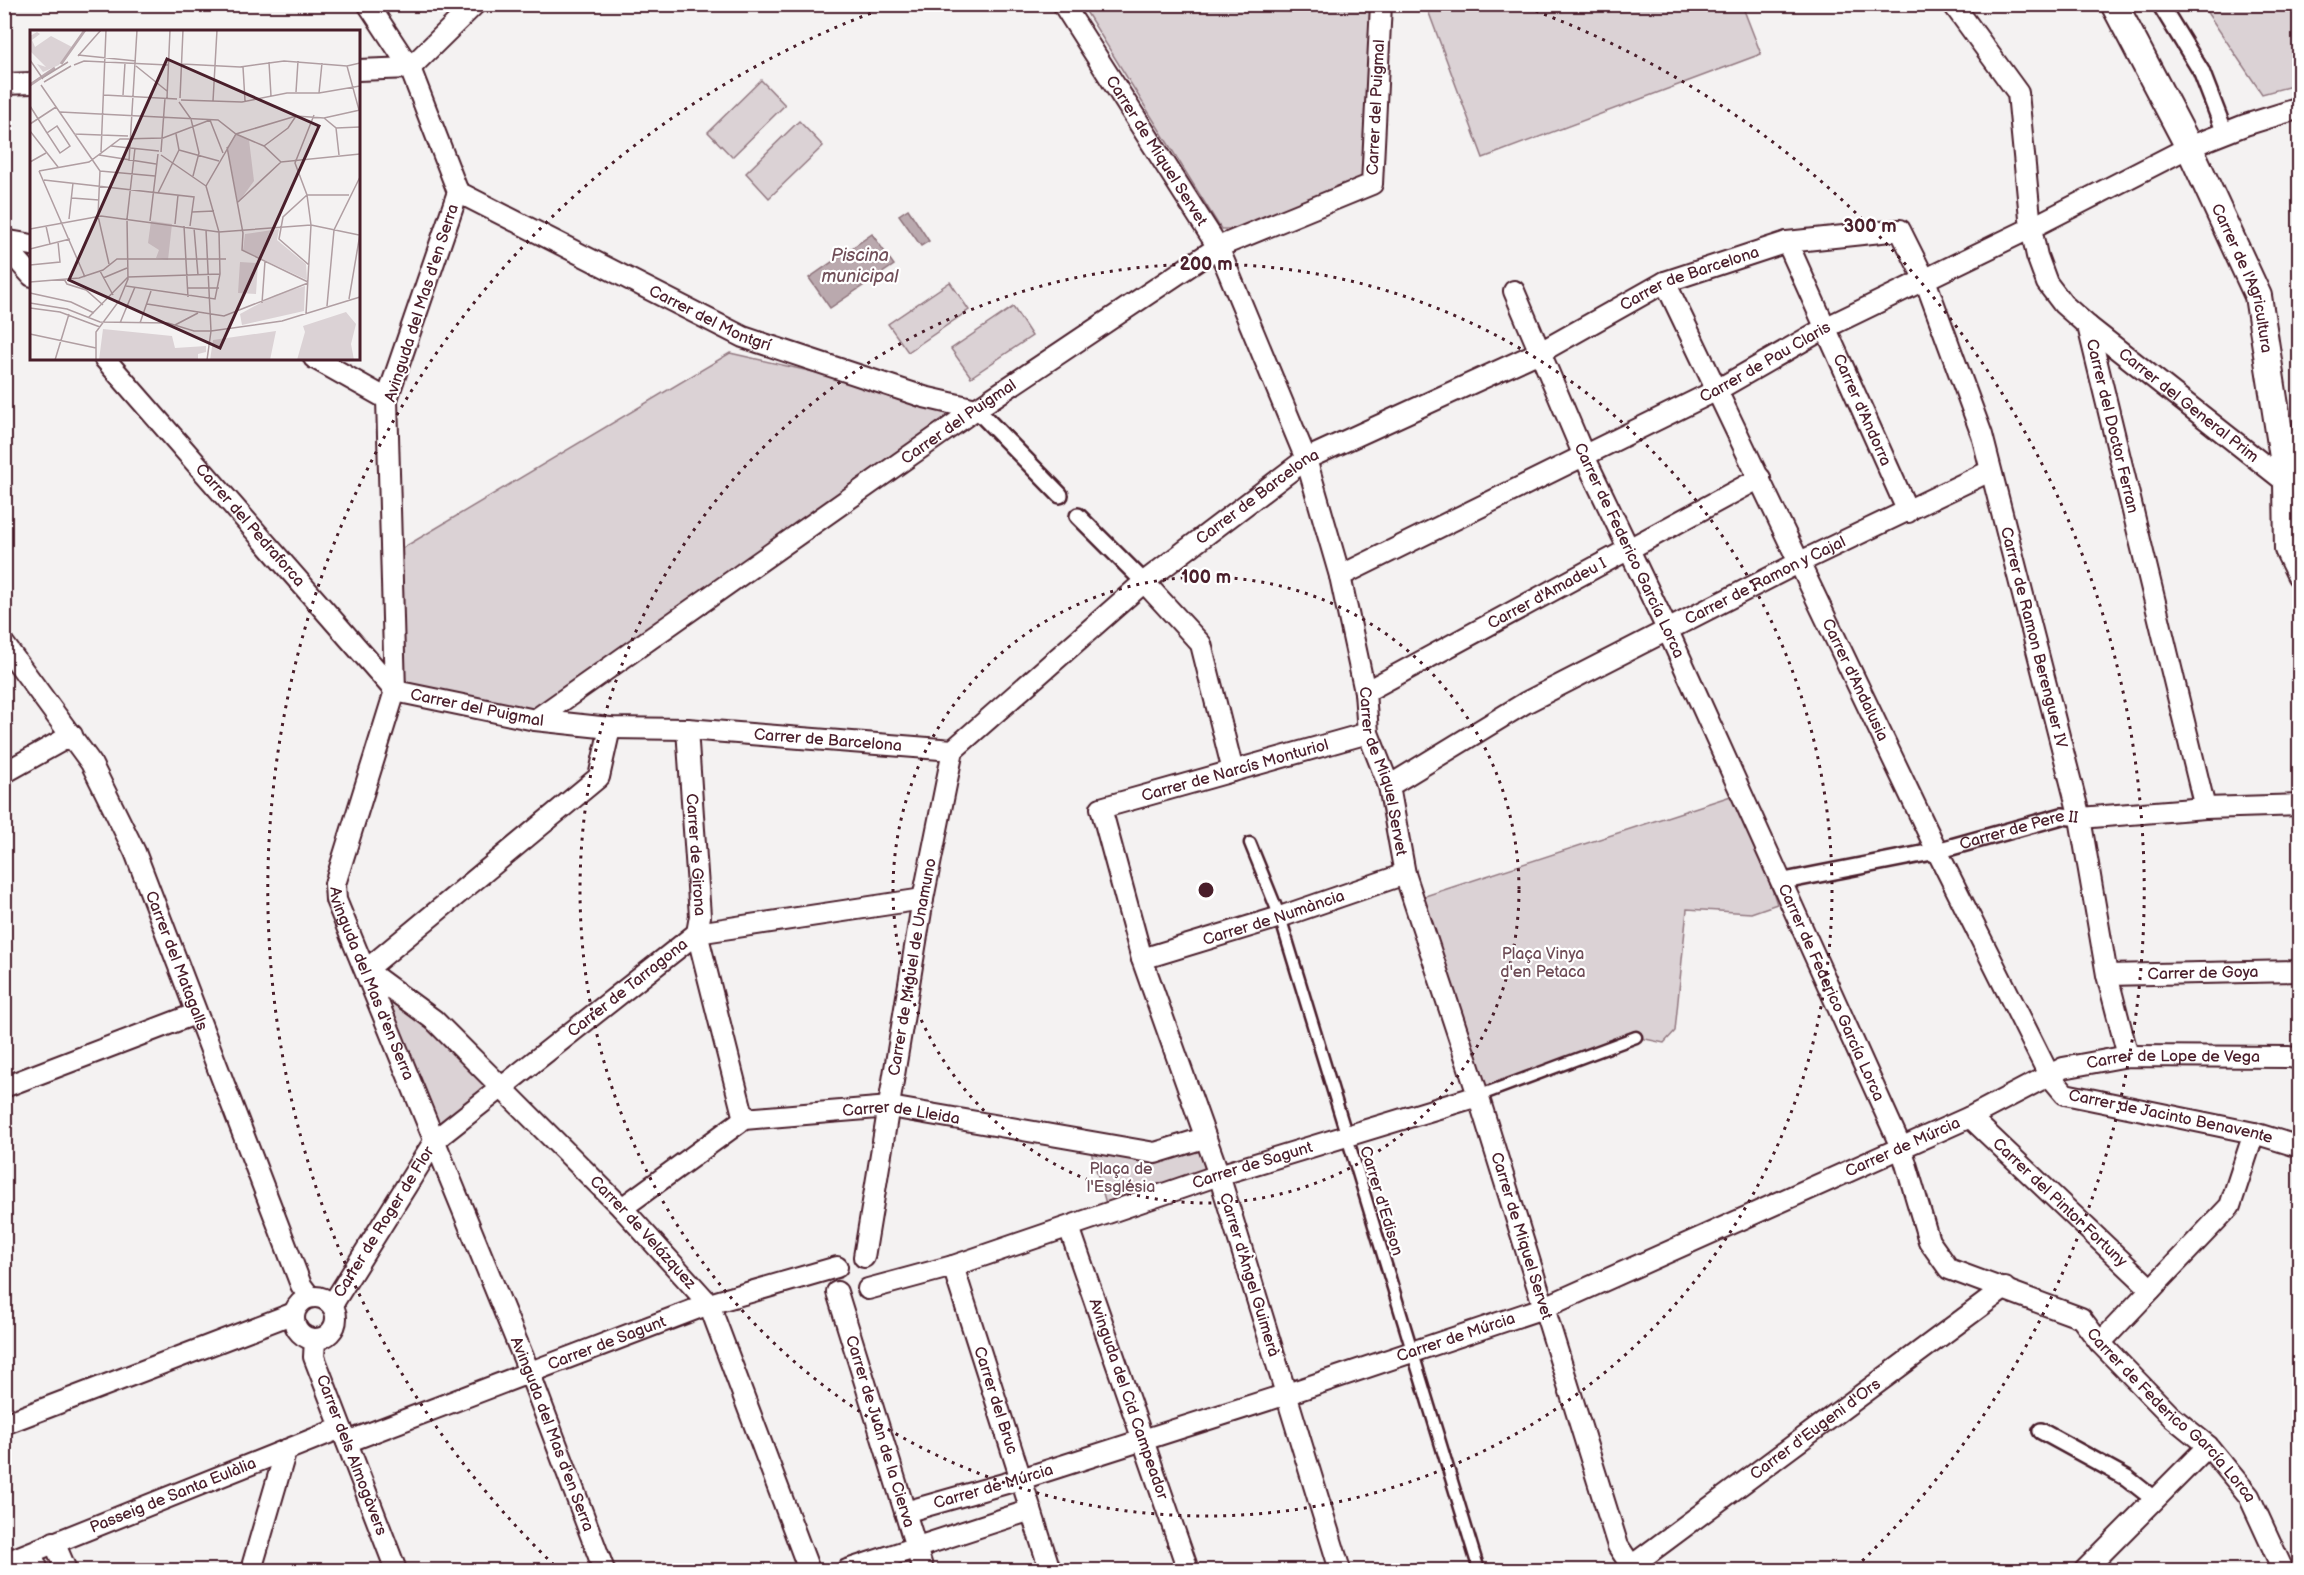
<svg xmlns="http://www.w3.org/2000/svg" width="2304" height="1575" viewBox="0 0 2304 1575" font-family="'Balsamiq Sans',sans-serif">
  <rect width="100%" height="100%" fill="#f4f2f2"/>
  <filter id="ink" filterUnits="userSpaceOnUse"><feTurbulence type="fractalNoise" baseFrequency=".0167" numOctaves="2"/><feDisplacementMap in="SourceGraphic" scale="12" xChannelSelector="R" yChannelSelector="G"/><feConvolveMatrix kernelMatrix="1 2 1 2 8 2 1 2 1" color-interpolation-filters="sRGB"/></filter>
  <g filter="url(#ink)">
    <path fill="#dbd2d5" stroke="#927880" stroke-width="1.5" d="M1082,5H1370L1366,179L1234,229H1221Z
      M1426,5H1742L1761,54L1483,158Z
      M2202,5H2299V84L2262,94Z
      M761,80L785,105L732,157L708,132Z
      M799,121L823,146L769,198L746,173Z
      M950,282L969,310L908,352L888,324Z
      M1013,307L1032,336L971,377L951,349Z
      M730,353L976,409L535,720L395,691L391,555Z
      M1740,793L1777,904L1751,913L1687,909L1675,1031L1664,1043L1636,1037L1477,1092L1413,900Z
      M366,970L501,1088L435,1140Z
      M1199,1147L1206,1173L1107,1207L1091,1152L1153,1159Z"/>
    <path fill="#baa9ae" stroke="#8d727a" stroke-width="1.5" d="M908,209L929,241L921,246L899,215Z
      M872,234L894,265L830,308L809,278Z"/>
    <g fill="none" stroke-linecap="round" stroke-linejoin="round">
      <defs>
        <path id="service" d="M1250,843L1280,917L1479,1570
          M1478,1096L1636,1037"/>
        <g id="pedestrian">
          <path d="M2160,4L2201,71L2225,133"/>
          <path d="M976,409L1060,495"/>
          <path d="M1078,516L1144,582"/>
          <path id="s1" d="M1779,882L1937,851L2062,816L2080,818"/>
          <path d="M2041,1431L2127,1478L2155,1500"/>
        </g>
        <g id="minor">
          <path id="s2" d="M368,4L410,68L458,192L387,399L395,691L335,884L336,900L530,1374L604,1570"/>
          <path id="s3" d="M1063,4L1218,247L1306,459L1340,576L1365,692L1368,733L1389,786L1405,874L1477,1092L1618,1546L1634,1570"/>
          <path id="s4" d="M1953,4L2018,93L2031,228L2037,256L2047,283L2063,304L2088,326L2205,808"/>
          <path d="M358,70L410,68L475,4"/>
          <path d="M4,84L32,83"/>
          <path id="s5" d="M458,192L743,337L924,397L976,409"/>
          <path d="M4,240L32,245"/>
          <path id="s6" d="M1787,242L1908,512"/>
          <path d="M4,245L32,276"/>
          <path id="s7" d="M1665,282L1937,851L2049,1075L2065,1094L2254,1133L2300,1147"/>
          <path id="s8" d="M1514,291L1584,456L1668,631L1901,1147L1929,1241L1949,1269L2081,1318L2100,1343L2171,1416L2208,1446L2249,1496L2283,1570"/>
          <path id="s9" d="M2088,326L2287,483"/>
          <path id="s10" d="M104,358L395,691L535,720L610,728L687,729L953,750L1144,582L1306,459L1546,349L1665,282L1787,242L1900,230L1925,280L1982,435L2080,818L2107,975L2128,1056"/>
          <path d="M314,358L387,399"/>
          <path id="s11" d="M1340,576L1717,390L1827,327L2031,228L2189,147L2245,125L2300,108"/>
          <path d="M1144,582L1201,644L1233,771"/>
          <path id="s12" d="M4,644L91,763L135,852L301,1285L310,1297"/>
          <path id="s13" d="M1365,692L1760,478"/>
          <path id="s14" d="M535,720L976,409L1218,247L1372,184L1381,4"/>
          <path id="s15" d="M610,728L599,777L366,970L434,1020L622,1208L709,1304L809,1570"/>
          <path id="s16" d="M687,729L700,916L697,933L744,1119"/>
          <path d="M4,773L72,735"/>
          <path id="s17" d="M1389,786L1525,703L1800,562L1990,471"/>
          <path d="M2080,818L2205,808L2300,805"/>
          <path id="s18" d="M1142,959L1280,917L1405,874"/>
          <path id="s19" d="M2107,975L2300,971"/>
          <path d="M4,1087L195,1014"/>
          <path id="s20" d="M1970,1117L2151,1289"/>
          <path id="s21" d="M622,1208L744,1119L890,1107L1155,1153L1204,1138"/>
          <path id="s22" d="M1069,1227L1188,1570"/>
          <path id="s23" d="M864,1257L923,899L953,750"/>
          <path id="s24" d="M953,1266L1050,1570"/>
          <path id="s25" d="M868,1289L953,1266L1219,1175L1478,1096"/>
          <path id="s26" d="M837,1292L923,1570"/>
          <circle cx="315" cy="1318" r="21"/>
          <path id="s27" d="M332,1305L435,1140L697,933L923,899"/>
          <path id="s28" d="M315,1339L314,1357L396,1570"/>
          <path d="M2100,1343L2230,1206L2254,1133"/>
          <path d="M4,1424L294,1313"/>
          <path id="s29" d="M347,1442L709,1304L837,1267"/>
          <path id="s30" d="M905,1512L1021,1479L1284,1395L1543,1308L1970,1117L2063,1068L2128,1056L2289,1057L2300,1059"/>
          <path d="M54,1542L66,1570"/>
          <path d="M31,1553L38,1570"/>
          <path id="s31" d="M4,1563L341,1428"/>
          <path d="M251,1570L286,1450"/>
          <path d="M847,1570L1031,1510"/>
          <path id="s32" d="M1340,1570L1219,1175L1142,959L1101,808L1368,733"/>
          <path id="s33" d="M1626,1570L2005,1288"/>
          <path d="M2085,1570L2208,1446"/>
        </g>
        <g id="tertiary">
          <path id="s34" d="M2114,4L2189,147L2258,296L2287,483L2288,549L2300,574"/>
        </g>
      </defs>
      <use href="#service" stroke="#4a1f2b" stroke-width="15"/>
      <use href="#pedestrian" stroke="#4a1f2b" stroke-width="20"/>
      <use href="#minor" stroke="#4a1f2b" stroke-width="24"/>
      <use href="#tertiary" stroke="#4a1f2b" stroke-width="30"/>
      <use href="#service" stroke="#fff" stroke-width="10"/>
      <use href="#pedestrian" stroke="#fff" stroke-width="15"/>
      <use href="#minor" stroke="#fff" stroke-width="20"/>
      <use href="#tertiary" stroke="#fff" stroke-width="26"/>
    </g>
  </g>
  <g fill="none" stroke="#4a1f2b" stroke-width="3" stroke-dasharray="3 6">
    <circle cx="1206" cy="890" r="313"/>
    <circle cx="1206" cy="890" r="626"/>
    <path d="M554 1565A939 939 0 0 1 893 5M1519 5A939 939 0 0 1 1858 1565"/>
  </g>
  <g text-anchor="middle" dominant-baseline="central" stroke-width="4.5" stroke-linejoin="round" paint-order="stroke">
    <g font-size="16" fill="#4a1f2b" stroke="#fff">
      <text stroke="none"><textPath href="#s14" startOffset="1074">Carrer del Puigmal</textPath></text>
      <text stroke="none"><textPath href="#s3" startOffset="174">Carrer de Miquel Servet</textPath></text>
      <text stroke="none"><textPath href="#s10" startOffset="1887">Carrer de Barcelona</textPath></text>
      <text stroke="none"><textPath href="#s34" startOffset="304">Carrer de l'Agricultura</textPath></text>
      <text transform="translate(422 303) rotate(-72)">Avinguda del Mas d'en Serra</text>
      <text stroke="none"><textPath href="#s5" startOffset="282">Carrer del Montgrí</textPath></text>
      <text stroke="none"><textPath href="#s11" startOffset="476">Carrer de Pau Claris</textPath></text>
      <text stroke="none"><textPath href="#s9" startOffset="128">Carrer del General Prim</textPath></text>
      <text stroke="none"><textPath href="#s6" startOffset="184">Carrer d'Andorra</textPath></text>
      <text stroke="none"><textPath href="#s14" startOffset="518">Carrer del Puigmal</textPath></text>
      <text stroke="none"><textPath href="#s4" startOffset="466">Carrer del Doctor Ferran</textPath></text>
      <text stroke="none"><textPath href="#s10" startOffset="1401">Carrer de Barcelona</textPath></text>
      <text stroke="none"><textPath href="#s10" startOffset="222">Carrer del Pedraforca</textPath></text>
      <text stroke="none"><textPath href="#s8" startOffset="284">Carrer de Federico García Lorca</textPath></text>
      <text stroke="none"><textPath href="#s17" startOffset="429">Carrer de Ramon y Cajal</textPath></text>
      <text stroke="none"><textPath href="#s13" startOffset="207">Carrer d'Amadeu I</textPath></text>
      <text stroke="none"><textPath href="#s10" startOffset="2535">Carrer de Ramon Berenguer IV</textPath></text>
      <text stroke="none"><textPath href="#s7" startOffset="441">Carrer d'Andalusia</textPath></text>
      <text stroke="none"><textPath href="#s10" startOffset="526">Carrer del Puigmal</textPath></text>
      <text stroke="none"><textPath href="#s10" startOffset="879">Carrer de Barcelona</textPath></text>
      <text stroke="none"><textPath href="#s32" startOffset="938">Carrer de Narcís Monturiol</textPath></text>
      <text stroke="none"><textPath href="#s3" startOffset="840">Carrer de Miquel Servet</textPath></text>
      <text stroke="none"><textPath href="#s1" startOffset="246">Carrer de Pere II</textPath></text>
      <text stroke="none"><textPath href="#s16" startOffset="126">Carrer de Girona</textPath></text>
      <text stroke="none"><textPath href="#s18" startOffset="138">Carrer de Numància</textPath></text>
      <text stroke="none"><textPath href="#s12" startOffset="363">Carrer del Matagalls</textPath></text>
      <text stroke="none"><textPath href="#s23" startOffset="294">Carrer de Miguel de Unamuno</textPath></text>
      <text stroke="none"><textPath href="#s19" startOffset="96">Carrer de Goya</textPath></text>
      <text stroke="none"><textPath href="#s2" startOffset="1029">Avinguda del Mas d'en Serra</textPath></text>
      <text stroke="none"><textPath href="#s27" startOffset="440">Carrer de Tarragona</textPath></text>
      <text stroke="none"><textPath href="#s8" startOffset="770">Carrer de Federico García Lorca</textPath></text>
      <text stroke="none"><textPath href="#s30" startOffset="1354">Carrer de Lope de Vega</textPath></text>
      <text stroke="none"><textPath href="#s21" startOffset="309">Carrer de Lleida</textPath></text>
      <text stroke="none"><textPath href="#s7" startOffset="1014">Carrer de Jacinto Benavente</textPath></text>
      <text stroke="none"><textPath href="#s30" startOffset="1064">Carrer de Múrcia</textPath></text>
      <text stroke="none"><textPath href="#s25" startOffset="404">Carrer de Sagunt</textPath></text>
      <text transform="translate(1381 1201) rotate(73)">Carrer d'Edison</text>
      <text stroke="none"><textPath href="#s20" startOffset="124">Carrer del Pintor Fortuny</textPath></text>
      <text stroke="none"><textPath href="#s27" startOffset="98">Carrer de Roger de Flor</textPath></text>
      <text stroke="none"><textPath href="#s15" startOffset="735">Carrer de Velázquez</textPath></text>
      <text stroke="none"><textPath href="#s3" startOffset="1326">Carrer de Miquel Servet</textPath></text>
      <text transform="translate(1249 1275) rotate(73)">Carrer d'Àngel Guimerà</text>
      <text stroke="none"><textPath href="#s30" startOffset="578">Carrer de Múrcia</textPath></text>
      <text stroke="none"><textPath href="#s29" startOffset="278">Carrer de Sagunt</textPath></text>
      <text stroke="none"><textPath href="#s22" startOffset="182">Avinguda del Cid Campeador</textPath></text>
      <text stroke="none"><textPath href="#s24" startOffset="141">Carrer del Bruc</textPath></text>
      <text stroke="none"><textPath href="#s8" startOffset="1346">Carrer de Federico García Lorca</textPath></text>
      <text stroke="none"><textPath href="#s33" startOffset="236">Carrer d'Eugeni d'Ors</textPath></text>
      <text stroke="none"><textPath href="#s26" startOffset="146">Carrer de Juan de la Cierva</textPath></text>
      <text stroke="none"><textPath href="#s2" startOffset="1515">Avinguda del Mas d'en Serra</textPath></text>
      <text stroke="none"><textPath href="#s28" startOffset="123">Carrer dels Almogàvers</textPath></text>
      <text stroke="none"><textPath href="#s30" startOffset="92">Carrer de Múrcia</textPath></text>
      <text stroke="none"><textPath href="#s31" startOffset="182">Passeig de Santa Eulàlia</textPath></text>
    </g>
    <g font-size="16" fill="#6e4c56" stroke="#fff">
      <text x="1543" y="954">Plaça Vinya<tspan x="1543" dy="18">d'en Petaca</tspan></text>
      <text x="1121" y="1169">Plaça de<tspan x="1121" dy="18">l'Església</tspan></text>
    </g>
    <g font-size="18" font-style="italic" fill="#714f59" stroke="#fff">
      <text x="860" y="255">Piscina<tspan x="860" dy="21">municipal</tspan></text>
    </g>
  </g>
  <g transform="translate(30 30)">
    <rect width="330" height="330" fill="#f4f2f2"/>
    <path d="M7,2L10,4L2,10L5,17L21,6L42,17L29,35L13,42L7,34L16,37L0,21V6ZM206,104L219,110L224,151L208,173L197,117ZM121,191L142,194L138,230L126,228L129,220L118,213ZM249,199L247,210L276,234L277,250L213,220L215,204ZM210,232L228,233L226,264L208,263ZM275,256L274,281L212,295L210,284L245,265ZM316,282L326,294L321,314L324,330H267L275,302L273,296ZM73,299L142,306L145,318L176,316V322L168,324V330H69ZM246,301L240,330H180L183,310Z" fill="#dbd2d5"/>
    <path fill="none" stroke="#baa9ae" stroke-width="3" d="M31,34L55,0M0,55L25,38"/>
    <path fill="none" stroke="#b09ea2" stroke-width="1.5" d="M48,25L106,31M48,26L71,0M0,30L13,49M239,32L241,66M152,34L210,37L254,31L317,36L330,33M44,35L54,31L138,35M106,36L137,61M317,36L329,80M213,37L215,71M12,48L38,32M14,52L41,36M11,55L70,141M266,62L268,31M289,63L292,33M74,65L147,69M93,65L95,33M137,68L140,0M150,68L153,0M151,70L212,72L257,63H289L330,56M183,71L187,0M149,72L161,89L169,123L163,146M0,76L17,103M30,82L188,90L206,104L234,116L251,132L330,124M294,88L306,98L309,125M0,94L26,77M27,96L40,116L30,123L17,103ZM306,98L330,97M0,101L28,137M44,104L98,106M81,116L129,121M234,116L258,98L266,86M197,117L213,203L212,220L278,252M149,120L189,131M71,122L76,0M131,122L135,68M69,125L126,134M131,125L176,156M99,131L107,0M0,132L16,123M9,141L59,132L90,109L133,108L180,90L193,123M9,141L55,247M70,141L68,186L79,234M70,141L125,146M14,150L164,167L160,196M128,163L149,120L146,104M42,168L69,170M208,172L251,132M162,182L184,181M39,189L43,153M120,191L128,124M145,194L148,165M16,196L20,214M154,196L158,267M164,198L168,245M0,199L71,186L189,202L281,195L329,205M176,200L181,301L177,330M0,219L40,209M0,235L30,232L28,212M279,235L249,209L253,187L277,165H319M70,241L83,265M98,247L190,244M73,248L97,238M34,249L37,254L56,260L73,275M0,252L49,248L73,240L87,229H196M96,256L185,269L190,244L189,202L176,156L206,104L266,86L294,88L330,80M158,258H189M0,263L41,272L64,283M319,269L330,204M0,273L37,279L70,292L138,293L164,301H181L252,291L330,267M232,273L235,231M117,274L194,286L278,253M297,276L304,200L330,147M0,278L30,282L70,297M276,284L281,195L277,165L265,133L284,85M58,288L98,247M90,293L105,257M110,293L121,261M145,295L168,283M0,304L66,318M25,330L39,284M66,330V302L89,271L98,249L97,189L105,118"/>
    <path fill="#4a1f2b" fill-opacity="0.15" stroke="#4a1f2b" stroke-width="3" d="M137,29L289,96L190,318L39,250Z"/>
    <rect width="330" height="330" fill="none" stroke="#4a1f2b" stroke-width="3"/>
  </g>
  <circle cx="1206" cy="890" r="9" fill="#4a1f2b" stroke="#fff" stroke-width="3"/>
  <g font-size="18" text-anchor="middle" font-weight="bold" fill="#4a1f2b" stroke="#fff" stroke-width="4.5" stroke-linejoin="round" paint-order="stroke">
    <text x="1870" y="232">300 m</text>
    <text x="1206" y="270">200 m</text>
    <text x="1206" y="583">100 m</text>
  </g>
  <rect width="2304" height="1575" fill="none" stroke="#fff" stroke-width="24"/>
  <rect x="12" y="12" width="2280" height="1551" fill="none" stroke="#4a1f2b" stroke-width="2" filter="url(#ink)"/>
</svg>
